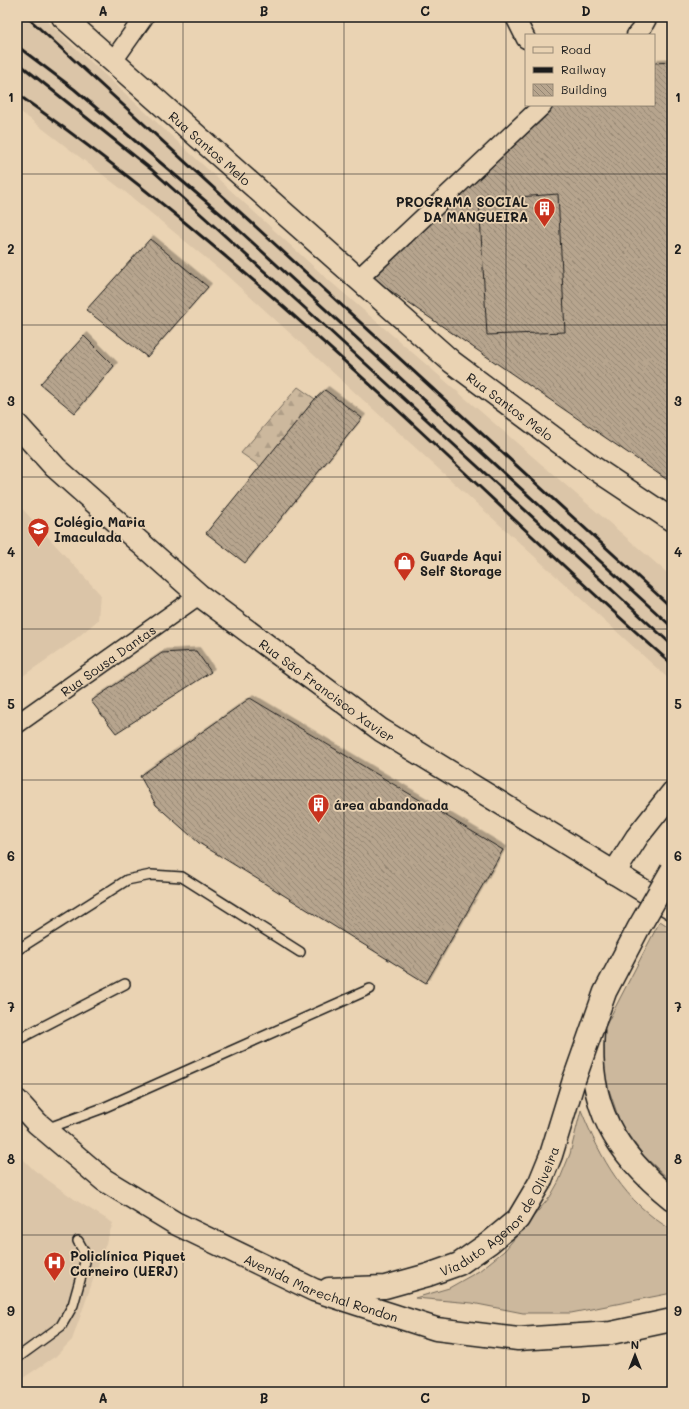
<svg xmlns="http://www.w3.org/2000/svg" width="689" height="1409" viewBox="0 0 689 1409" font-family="Mali,sans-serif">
  <defs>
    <pattern id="forest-firs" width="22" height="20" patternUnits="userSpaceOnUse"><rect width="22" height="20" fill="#ccb89d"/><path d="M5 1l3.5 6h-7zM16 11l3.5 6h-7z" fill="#af9e87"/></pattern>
    <pattern id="building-back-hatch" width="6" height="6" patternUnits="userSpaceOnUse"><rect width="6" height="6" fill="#b7a58e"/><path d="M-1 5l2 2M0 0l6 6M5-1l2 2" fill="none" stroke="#948673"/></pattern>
    <filter id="shadow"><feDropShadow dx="3.5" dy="-3.5" stdDeviation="0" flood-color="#0004"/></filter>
  </defs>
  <rect width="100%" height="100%" fill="#ead3b3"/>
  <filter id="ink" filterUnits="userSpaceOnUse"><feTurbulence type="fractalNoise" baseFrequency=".025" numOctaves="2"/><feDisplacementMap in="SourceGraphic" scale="8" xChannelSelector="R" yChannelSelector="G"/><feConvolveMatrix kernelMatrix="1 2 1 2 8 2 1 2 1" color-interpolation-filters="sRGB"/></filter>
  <g filter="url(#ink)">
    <path fill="#dbc5a8" d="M17,17H42L325,277L672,577V682L224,273L124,191L17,109Z
      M669,17H672V81H666Z
      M17,503L100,594L98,620L72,642L17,680Z
      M17,1153L34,1170L77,1201L113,1223L72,1340L56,1356L17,1382Z"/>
    <path fill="#ccb89d" stroke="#746a5c" d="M660,921L672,929V1182L644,1156L621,1125L605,1078L603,1031Z
      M581,1110C601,1159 624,1202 672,1230V1293L571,1313H523L472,1303L415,1298L449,1288L479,1271L504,1251L550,1197L559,1181L570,1154Z"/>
    <path fill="url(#forest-firs)" stroke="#746a5c" d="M298,387L315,399L261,467L241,453Z"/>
    <path fill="url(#building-back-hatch)" stroke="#1c1c1c" filter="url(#shadow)" d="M672,62V483L370,277L549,105H654V63Z
      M558,194L565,332L487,335L479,200Z
      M150,239L208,287L147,357L86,310Z
      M84,336L114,366L75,413L40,384Z
      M325,390L362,418L245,563L206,533L315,399Z
      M196,651L211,672L116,733L91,701L162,653Z
      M250,698L503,850L426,983L199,843L156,805L140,776Z"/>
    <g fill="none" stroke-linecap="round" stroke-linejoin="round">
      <defs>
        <path id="lane" d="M17,950L127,880L151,875L182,877L300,952
          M17,1040L125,984
          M46,1129L103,1108L370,989
          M17,1358L61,1326L73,1305L85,1262L83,1250L78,1241"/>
        <g id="street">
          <path d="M515,17L526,39"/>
          <path d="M636,35L642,28L648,17"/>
          <path d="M113,61L144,17"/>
          <path d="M359,278L543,105"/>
          <path id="s1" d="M17,724L199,595"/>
        </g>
        <g id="secondary">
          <path id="s2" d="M63,17L452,362L594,468L672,520"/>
          <path d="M614,873L637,837L672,793"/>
        </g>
        <g id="primary">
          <path id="s3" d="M17,425L55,467L199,595L381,730L672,908"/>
          <path d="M593,1031C587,1106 615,1153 672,1199"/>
          <path id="s4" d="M17,1101L37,1123L104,1180L175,1223L314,1290L436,1329L518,1339L611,1333L672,1320"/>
          <path id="s5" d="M329,1289L385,1287L428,1275L459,1264L489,1243L518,1219L540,1182L551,1155L574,1080"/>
        </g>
      </defs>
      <use href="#lane" stroke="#1c1c1c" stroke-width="12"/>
      <use href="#street" stroke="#1c1c1c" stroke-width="21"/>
      <use href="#secondary" stroke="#1c1c1c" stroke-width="25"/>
      <use href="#primary" stroke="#1c1c1c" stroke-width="25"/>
      <use href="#lane" stroke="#ead3b3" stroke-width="9"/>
      <use href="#street" stroke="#ead3b3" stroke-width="18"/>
      <use href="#secondary" stroke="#ead3b3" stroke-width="22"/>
      <use href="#primary" stroke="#ead3b3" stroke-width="22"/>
      <path stroke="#1c1c1c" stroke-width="3" d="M27,17L672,608
        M17,46L74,89L229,221L672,627
        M17,62L152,170L317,319L672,645
        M17,94C154,190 280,301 403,415C493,498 580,584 672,664"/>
      <defs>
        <path id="primary-bridge" d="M574,1080L605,992L638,929L672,870"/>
      </defs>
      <use href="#primary-bridge" stroke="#1c1c1c" stroke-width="25" stroke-linecap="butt"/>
      <use href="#primary-bridge" stroke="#ead3b3" stroke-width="22"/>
    </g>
  </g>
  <path fill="none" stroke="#1c1c1c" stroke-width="1" stroke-opacity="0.55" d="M183,17V1392M344,17V1392M506,17V1392M17,174H672M17,325H672M17,477H672M17,629H672M17,780H672M17,932H672M17,1084H672M17,1235H672"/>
  <defs>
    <symbol id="building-pin" viewBox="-11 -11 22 30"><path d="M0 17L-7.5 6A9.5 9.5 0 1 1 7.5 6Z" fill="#c8321e" stroke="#ead3b3"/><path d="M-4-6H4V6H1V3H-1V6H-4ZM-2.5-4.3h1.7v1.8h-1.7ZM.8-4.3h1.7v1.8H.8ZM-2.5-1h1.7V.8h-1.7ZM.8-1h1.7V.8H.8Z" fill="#fff"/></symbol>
    <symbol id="school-pin" viewBox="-11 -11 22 30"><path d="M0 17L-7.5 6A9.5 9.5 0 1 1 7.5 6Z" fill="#c8321e" stroke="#ead3b3"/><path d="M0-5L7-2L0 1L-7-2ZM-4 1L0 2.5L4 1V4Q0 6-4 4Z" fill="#fff"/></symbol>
    <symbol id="shop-pin" viewBox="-11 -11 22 30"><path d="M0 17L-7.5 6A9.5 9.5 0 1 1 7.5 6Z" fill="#c8321e" stroke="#ead3b3"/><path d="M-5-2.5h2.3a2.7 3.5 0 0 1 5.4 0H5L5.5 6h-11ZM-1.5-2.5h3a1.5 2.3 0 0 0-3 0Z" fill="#fff"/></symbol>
    <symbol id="hospital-pin" viewBox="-11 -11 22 30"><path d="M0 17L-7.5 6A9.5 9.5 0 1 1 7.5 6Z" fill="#c8321e" stroke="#ead3b3"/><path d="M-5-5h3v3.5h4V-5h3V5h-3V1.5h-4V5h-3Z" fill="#fff"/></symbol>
  </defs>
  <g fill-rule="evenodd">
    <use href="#building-pin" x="532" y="196" width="25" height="34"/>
    <use href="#school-pin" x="26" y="516" width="25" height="34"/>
    <use href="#shop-pin" x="392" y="550" width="25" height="34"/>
    <use href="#building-pin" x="306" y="792" width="25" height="34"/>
    <use href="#hospital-pin" x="42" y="1250" width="25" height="34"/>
  </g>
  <g text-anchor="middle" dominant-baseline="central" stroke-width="3.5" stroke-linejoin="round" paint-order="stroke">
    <g font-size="13" fill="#1c1c1c" stroke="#ead3b3">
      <text stroke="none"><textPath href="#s2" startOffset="197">Rua Santos Melo</textPath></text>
      <text stroke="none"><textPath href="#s2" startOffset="593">Rua Santos Melo</textPath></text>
      <text stroke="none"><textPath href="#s1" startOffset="111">Rua Sousa Dantas</textPath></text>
      <text stroke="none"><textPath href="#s3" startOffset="409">Rua São Francisco Xavier</textPath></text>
      <text stroke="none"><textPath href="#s5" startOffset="201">Viaduto Agenor de Oliveira</textPath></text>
      <text stroke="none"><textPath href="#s4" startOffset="361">Avenida Marechal Rondon</textPath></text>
    </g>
    <g font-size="13" font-weight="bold" fill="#1c1c1c" stroke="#ead3b3" text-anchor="start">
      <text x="528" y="201" text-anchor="end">PROGRAMA SOCIAL<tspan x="528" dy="15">DA MANGUEIRA</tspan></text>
      <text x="54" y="521">Colégio Maria<tspan x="54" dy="15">Imaculada</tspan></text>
      <text x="420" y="555">Guarde Aqui<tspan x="420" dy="15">Self Storage</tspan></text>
      <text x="334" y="804">área abandonada</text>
      <text x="70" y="1255">Policlínica Piquet<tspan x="70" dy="15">Carneiro (UERJ)</tspan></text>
    </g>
  </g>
  <rect width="689" height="1409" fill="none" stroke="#ead3b3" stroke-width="44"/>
  <rect x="525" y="34" width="130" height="72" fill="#ead3b3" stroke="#988a77"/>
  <rect x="533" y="47" width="20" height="6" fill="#ead3b3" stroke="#988a77"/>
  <text x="561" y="54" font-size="12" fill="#1c1c1c">Road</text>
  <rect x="533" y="67" width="20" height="6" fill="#1c1c1c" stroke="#988a77"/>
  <text x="561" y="74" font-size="12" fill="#1c1c1c">Railway</text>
  <rect x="533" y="84" width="20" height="12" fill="url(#building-back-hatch)" stroke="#988a77"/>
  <text x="561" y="94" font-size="12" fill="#1c1c1c">Building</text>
  <g transform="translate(635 1355)" stroke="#ead3b3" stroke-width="3" paint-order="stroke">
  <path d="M0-3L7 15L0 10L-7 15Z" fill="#1c1c1c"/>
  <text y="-6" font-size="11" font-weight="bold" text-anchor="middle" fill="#1c1c1c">N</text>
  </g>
  <rect x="22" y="22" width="645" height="1365" fill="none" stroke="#1c1c1c" stroke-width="1.5"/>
  <g font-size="13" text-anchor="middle" font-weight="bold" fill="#1c1c1c">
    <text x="103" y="16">A</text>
    <text x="264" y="16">B</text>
    <text x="425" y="16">C</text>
    <text x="586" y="16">D</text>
    <text x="11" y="102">1</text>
    <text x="678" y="102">1</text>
    <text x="11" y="254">2</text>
    <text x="678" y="254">2</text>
    <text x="11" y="406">3</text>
    <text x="678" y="406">3</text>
    <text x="11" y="557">4</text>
    <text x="678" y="557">4</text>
    <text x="11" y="709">5</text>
    <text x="678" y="709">5</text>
    <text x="11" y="861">6</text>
    <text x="678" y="861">6</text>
    <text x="11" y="1012">7</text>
    <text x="678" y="1012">7</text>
    <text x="11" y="1164">8</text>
    <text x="678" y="1164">8</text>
    <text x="11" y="1316">9</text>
    <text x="678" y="1316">9</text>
    <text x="103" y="1403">A</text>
    <text x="264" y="1403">B</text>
    <text x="425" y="1403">C</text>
    <text x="586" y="1403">D</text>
  </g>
</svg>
